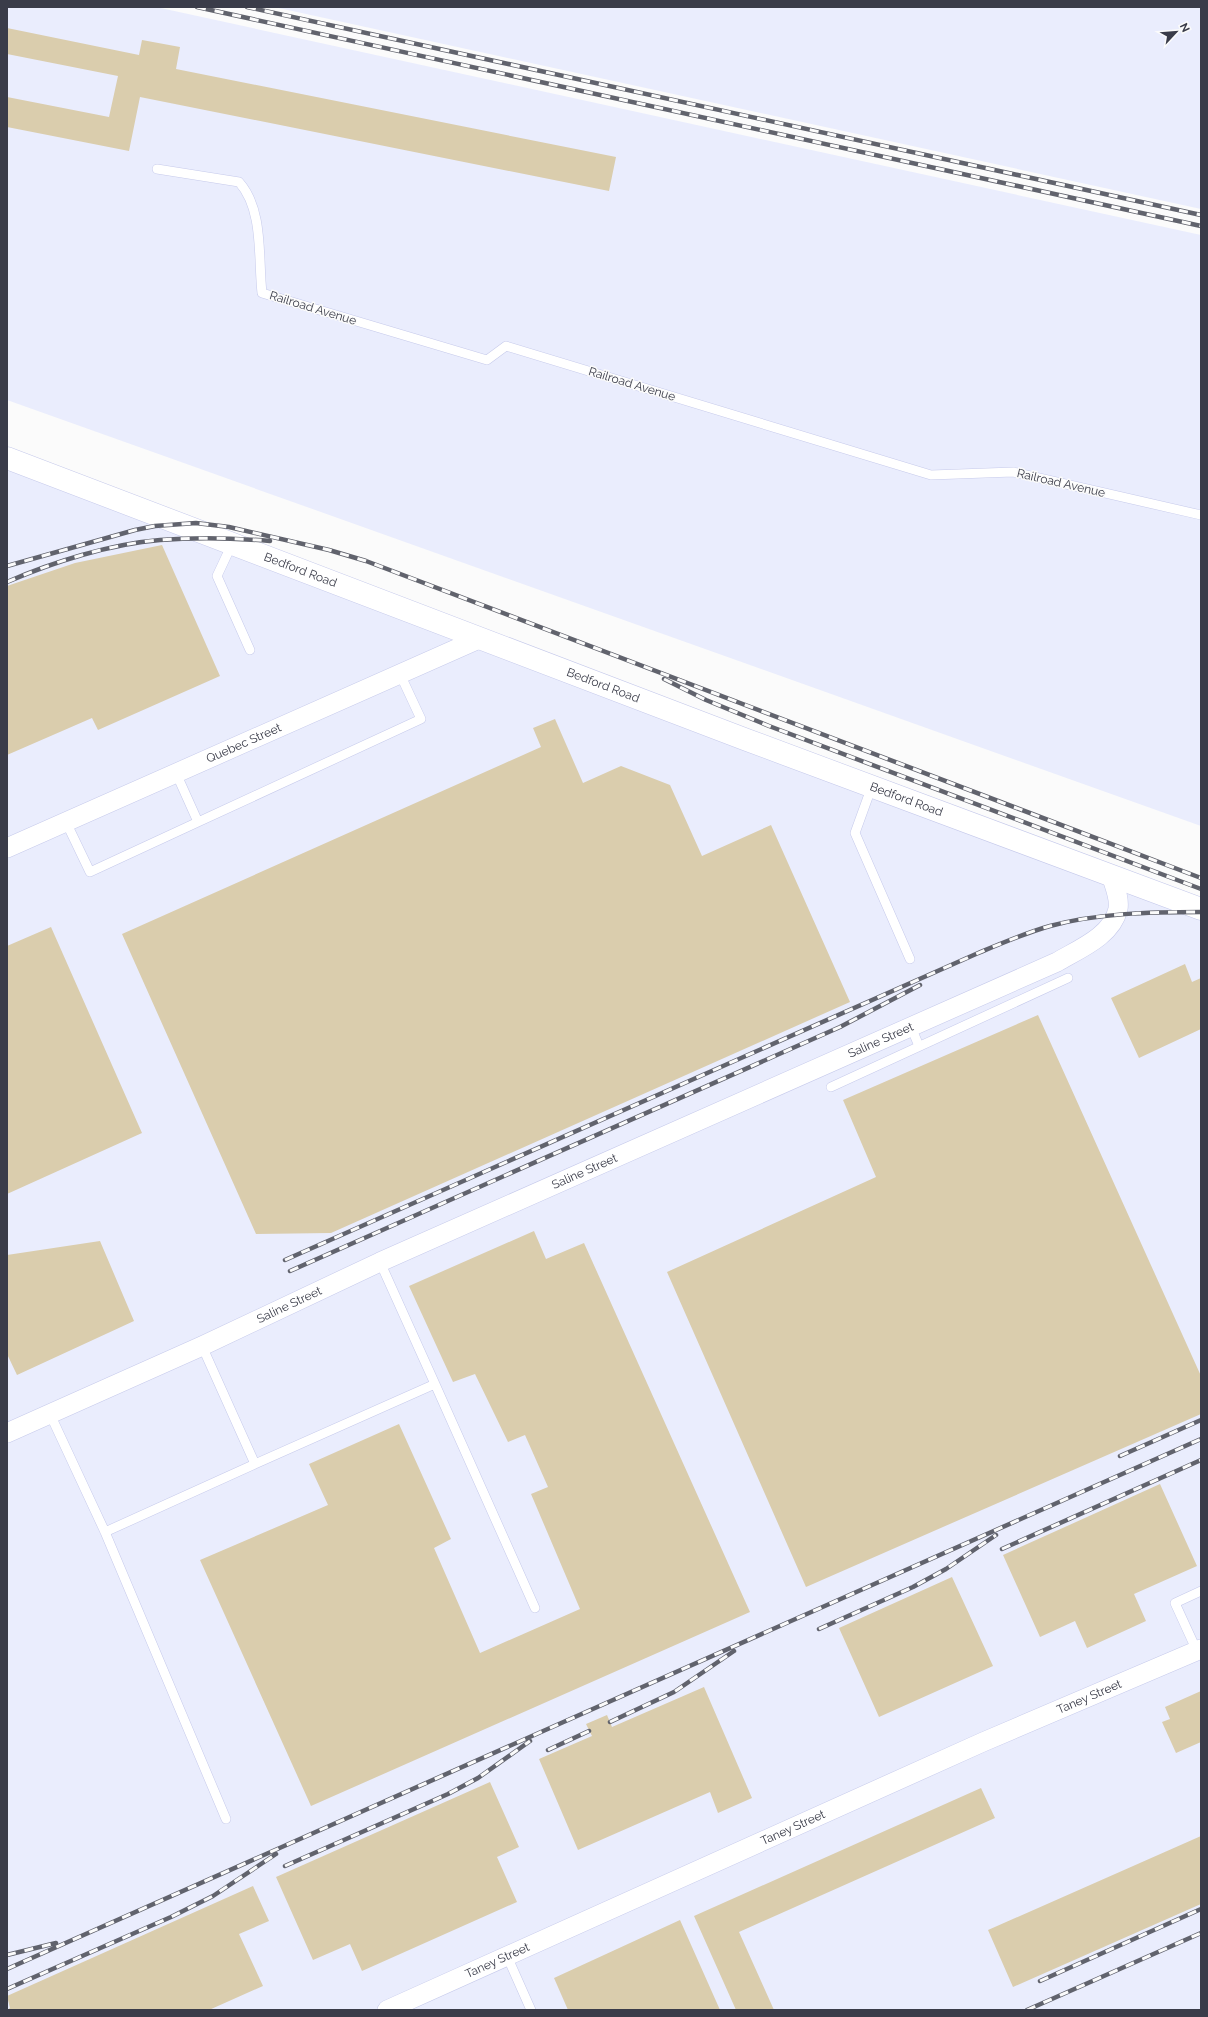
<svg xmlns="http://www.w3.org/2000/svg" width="1208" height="2017" viewBox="0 0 1208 2017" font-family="Raleway,sans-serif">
  <rect width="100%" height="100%" fill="#fbfbfb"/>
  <path fill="#eaedfd" d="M7,7H156L1201,235V826L7,400Z
    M274,7H1201V209Z
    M7,454L1201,909V2010H7Z"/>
  <path fill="#dacdad" d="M7,28L139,55L142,40L180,47L176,69L616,157L609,191L140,97L129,151L7,127V97L109,117L118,76L7,54Z
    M162,545L220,676L98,730L92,718L7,755V586L75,563Z
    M555,719L583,783L621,766L670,785L702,856L771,825L850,1002L331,1233L256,1234L122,934L541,747L533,728Z
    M51,927L142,1133L7,1194V946Z
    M1185,964L1192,982L1201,978V1029L1139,1058L1111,998Z
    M1038,1015L1201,1376V1414L806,1587L667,1272L876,1177L843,1100Z
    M534,1231L546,1259L584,1243L750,1612L311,1806L200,1560L328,1505L309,1464L399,1424L451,1539L434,1548L480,1653L580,1609L531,1494L548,1487L525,1435L508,1442L475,1374L453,1382L409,1286Z
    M100,1241L134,1321L17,1375L7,1354V1255Z
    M1160,1484L1197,1566L1134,1594L1146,1621L1087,1648L1075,1621L1040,1637L1003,1555Z
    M952,1577L993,1666L879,1717L839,1628Z
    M704,1687L752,1798L718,1813L710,1792L578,1850L539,1759L592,1736L586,1724L607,1715L612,1727Z
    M1201,1691V1742L1176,1753L1162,1722L1170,1719L1165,1707Z
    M490,1782L519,1847L497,1857L517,1902L362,1971L350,1944L313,1960L276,1877Z
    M981,1788L995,1818L739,1932L774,2010H736L694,1916Z
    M1201,1836V1904L1013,1987L988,1930Z
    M253,1886L269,1921L239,1934L263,1986L209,2010H7L10,2008L7,1996Z
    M680,1920L720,2010H568L554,1978Z"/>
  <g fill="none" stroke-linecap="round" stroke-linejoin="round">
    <defs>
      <path id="service" d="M157,169L239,182C264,210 258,258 262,293L487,360L506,346L931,475L1013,472L1201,515
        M232,544L217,576L250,650
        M176,773L198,822L421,719L400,674
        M872,786L855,833L910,959
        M66,822L90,872L198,822
        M911,1027L919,1046
        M831,1087L1068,978
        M202,1346L255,1464L435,1384L380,1262
        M435,1384L535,1608
        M50,1414L105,1532L255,1464
        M105,1532L226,1819
        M1197,1651L1175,1603L1201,1591
        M507,1956L531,2010"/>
      <g id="minor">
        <path id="s1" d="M7,848L481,638"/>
        <path id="s2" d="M7,1433L202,1346L380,1262L1057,962C1079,949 1112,936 1118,909C1120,898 1114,885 1111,875"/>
        <path id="s3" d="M387,2010L983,1742L1201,1649"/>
      </g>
      <g id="tertiary">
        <path id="s4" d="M7,458L747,740L1201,909"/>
      </g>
    </defs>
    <use href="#service" stroke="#c6caeb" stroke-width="10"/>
    <use href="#minor" stroke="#c6caeb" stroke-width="20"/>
    <use href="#tertiary" stroke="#c6caeb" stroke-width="23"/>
    <use href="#service" stroke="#fff" stroke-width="9"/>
    <use href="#minor" stroke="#fff" stroke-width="19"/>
    <use href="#tertiary" stroke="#fff" stroke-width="22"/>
    <defs>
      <path id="rail" d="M197,7L1201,226
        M247,7L1201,215
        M7,566L135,530L155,526L196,523L229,527L329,550L366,561L1201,878
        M7,582C53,562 110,544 160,540C197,537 234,538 270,541
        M664,679L706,700L769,726L1201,889
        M285,1260L976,954C1000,944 1025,933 1050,926C1098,913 1151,912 1201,912
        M290,1271L840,1027L920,985
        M1120,1456L1201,1420
        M1002,1549L1201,1460
        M819,1629L913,1587L946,1569L996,1535
        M610,1722L674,1692L734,1651
        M548,1750L589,1731
        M285,1866L448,1794L478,1778L530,1741
        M7,1955L56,1943
        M7,1969L1201,1439
        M1040,1981L1201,1909
        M7,1989L171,1917L213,1896L276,1854
        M1027,2010L1201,1933"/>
    </defs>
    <use href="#rail" stroke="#61636d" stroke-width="4.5"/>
    <use href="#rail" stroke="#fbfbfb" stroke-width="3" stroke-dasharray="9" stroke-linecap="butt"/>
  </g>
  <g text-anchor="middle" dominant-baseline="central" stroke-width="3" stroke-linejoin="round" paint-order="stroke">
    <g font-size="12" fill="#3a3c49" stroke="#fbfbfb">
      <text transform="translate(313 308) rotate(17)">Railroad Avenue</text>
      <text transform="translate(632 384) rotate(17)">Railroad Avenue</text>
      <text transform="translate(1061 483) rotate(13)">Railroad Avenue</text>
      <text stroke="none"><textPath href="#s4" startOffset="314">Bedford Road</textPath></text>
      <text stroke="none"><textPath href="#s4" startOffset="638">Bedford Road</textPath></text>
      <text stroke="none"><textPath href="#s1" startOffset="259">Quebec Street</textPath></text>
      <text stroke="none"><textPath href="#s4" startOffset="962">Bedford Road</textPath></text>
      <text stroke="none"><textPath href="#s2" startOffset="958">Saline Street</textPath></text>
      <text stroke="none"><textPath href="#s2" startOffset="634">Saline Street</textPath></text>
      <text stroke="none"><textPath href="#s2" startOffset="310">Saline Street</textPath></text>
      <text stroke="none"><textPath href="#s3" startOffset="769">Taney Street</textPath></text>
      <text stroke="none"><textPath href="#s3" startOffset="445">Taney Street</textPath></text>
      <text stroke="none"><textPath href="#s3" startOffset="121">Taney Street</textPath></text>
    </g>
  </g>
  <rect width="1208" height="2017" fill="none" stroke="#3a3c49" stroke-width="16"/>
  <g transform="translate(1176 32) rotate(64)" stroke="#fbfbfb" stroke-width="3" paint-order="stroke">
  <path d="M0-3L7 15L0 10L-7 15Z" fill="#3a3c49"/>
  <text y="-6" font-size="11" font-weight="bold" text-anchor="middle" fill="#3a3c49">N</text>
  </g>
</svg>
